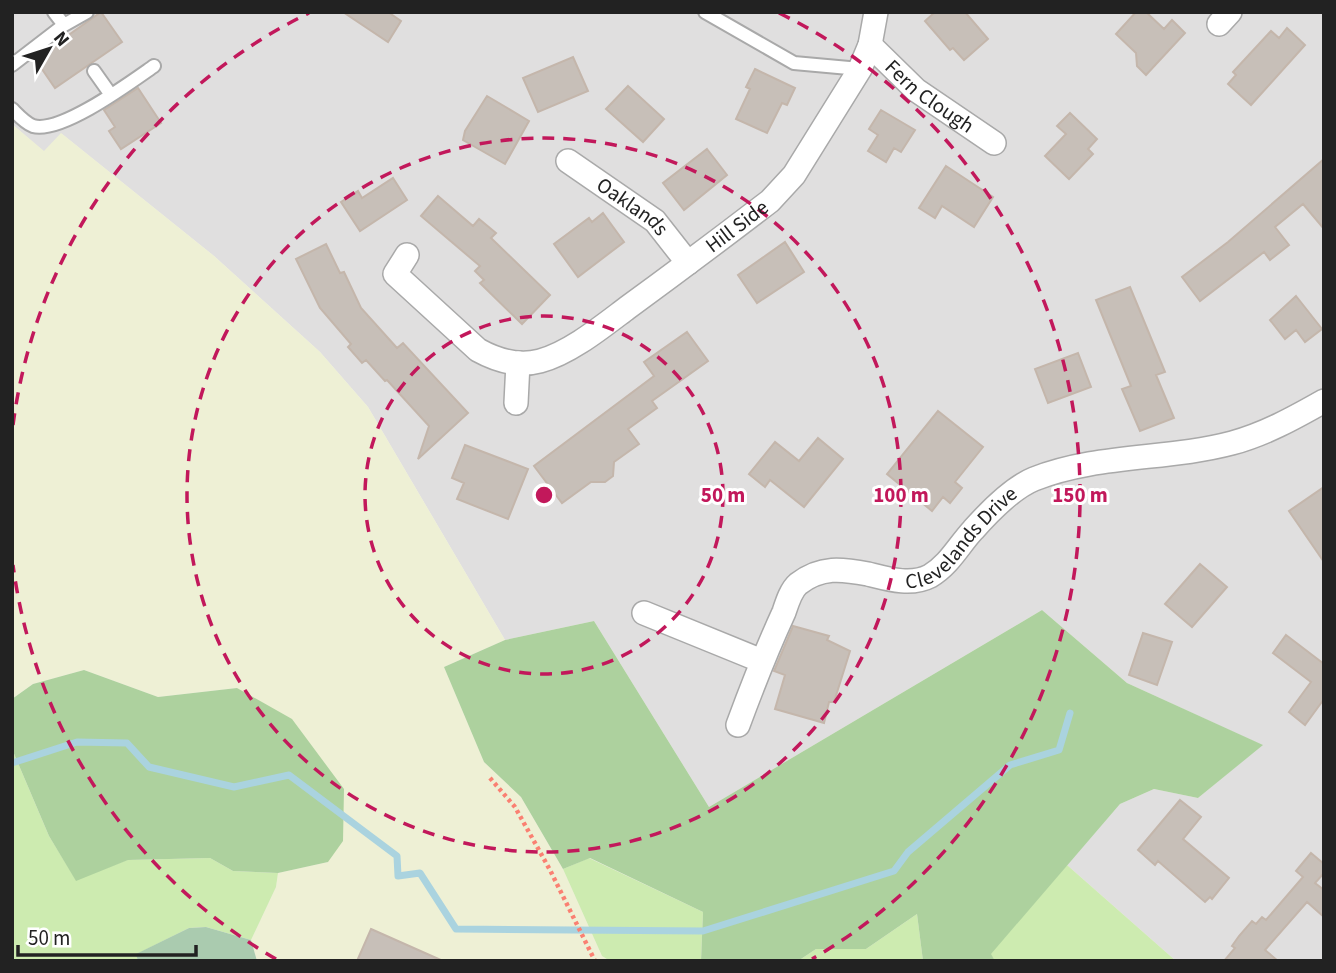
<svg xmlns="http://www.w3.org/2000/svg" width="1336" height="973" viewBox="0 0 1336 973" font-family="'Source Sans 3',sans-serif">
  <rect width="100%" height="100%" fill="#f2efe9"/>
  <path fill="#e0dfdf" d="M12,12H1324V961H1176L1067,865L1120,804L1154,789L1198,798L1262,745L1127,683L1042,610L709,807L594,621L505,640L368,407L320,352L214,256L62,134L44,152L12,124Z"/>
  <path fill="#eef0d5" d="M12,124L44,151L61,133L214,256L320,352L368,407L505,640L444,667L484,762L521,797L563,869L602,956L610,961H257L251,940L276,887L278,873L328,862L237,688L158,697L84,670L33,684L12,699Z"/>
  <path fill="#cdebb0" d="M12,749L49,836L76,880L127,860L210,858L233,871L278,873L276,887L251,940L206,927L189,928L137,954L138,961H12Z
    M589,858L703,912L701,961H610L602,956L563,869Z
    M1067,865L1176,961H995L990,954Z
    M917,914L923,961H798L816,949H866Z"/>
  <path fill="#add19e" d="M1042,610L1127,683L1263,745L1198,798L1154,789L1120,804L991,954L995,961H923L917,914L866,949H816L798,961H701L703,912L590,858L563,869L521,797L484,762L444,667L505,640L594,621L709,807Z
    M84,670L158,697L237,688L292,719L344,789L343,841L328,862L278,873L233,871L210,858L128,860L76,881L49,836L12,749V699L33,684Z"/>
  <path fill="#aacbaf" d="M206,927L251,940L257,961H138L136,954L189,928Z"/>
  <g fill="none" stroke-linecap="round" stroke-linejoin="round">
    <path stroke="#aad3df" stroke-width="7" d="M12,763L77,742L127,743L149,767L234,787L289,775L397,856L398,876L420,873L456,929L703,931L894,871L908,852L1010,765L1059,750L1070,713"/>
  </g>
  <path fill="#c7bfb8" stroke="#c4b6ab" stroke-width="2" d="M101,12L122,42L55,88L35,59Z
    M343,12H388L401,21L388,42Z
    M935,12H965L988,39L964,60L953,48L950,50L925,21Z
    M1136,12H1146L1164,29L1172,20L1185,33L1146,75L1137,66L1136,53L1116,34Z
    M1287,28L1305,45L1251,105L1228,84L1236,75L1233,72L1271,31L1279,38Z
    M573,57L588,91L538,112L523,78Z
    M755,69L795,88L787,105L782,103L767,133L736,119L750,89L746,87Z
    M628,86L664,119L643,142L606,109Z
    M138,88L161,123L121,149L109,131L115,127L104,110Z
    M487,96L529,121L505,164L463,140L465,131Z
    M881,110L915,130L901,152L894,148L886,162L868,151L878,135L869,129Z
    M1070,113L1097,139L1088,149L1093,154L1069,179L1045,156L1066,134L1057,126Z
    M707,149L727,175L684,210L663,183Z
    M1324,159V229L1303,204L1275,227L1289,245L1270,260L1264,252L1200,301L1182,277L1228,242Z
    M946,166L993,197L974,227L942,206L935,218L919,208Z
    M393,178L407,200L360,231L341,202L358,191L362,198Z
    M438,196L473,226L479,219L496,233L491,238L550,295L522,324L480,283L484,280L475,271L480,266L421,216Z
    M603,213L624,242L578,277L554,244L589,218L592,222Z
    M785,242L804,272L757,303L738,275Z
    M326,244L340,273L344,272L361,308L397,348L403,343L468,413L418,459L429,426L387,380L385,381L366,360L362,363L348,347L351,344L320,308L296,259Z
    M1130,287L1165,372L1156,375L1174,418L1140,431L1122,389L1131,386L1096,300Z
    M1296,296L1322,329L1305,342L1296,330L1285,339L1270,320Z
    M687,332L708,361L652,401L657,408L628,429L639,444L614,462L613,476L605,482H591L562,503L534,466L654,376L644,362Z
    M1078,353L1091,387L1048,403L1035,369Z
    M938,411L983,447L955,482L962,488L950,503L943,497L932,511L887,474Z
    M818,438L843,459L804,507L770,480L765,487L749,474L775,442L799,461Z
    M465,445L528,469L508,519L457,499L464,483L452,478Z
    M1324,487V562L1289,511Z
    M1200,564L1227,587L1192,627L1165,604Z
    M793,626L829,636L827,640L850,651L834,702H829L824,723L775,709L785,675L774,671Z
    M1143,633L1172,642L1157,685L1129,675Z
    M1286,635L1324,664V699L1305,725L1289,712L1311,682L1273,653Z
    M1180,800L1201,817L1183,839L1229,878L1212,899L1210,897L1205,902L1158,861L1155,865L1138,850Z
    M1311,853L1324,864V873L1315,883L1324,890V917L1307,902L1265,950L1278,961H1224L1235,948L1232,946L1239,936L1252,921L1256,924L1262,917L1266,920L1303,877L1296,871Z
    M371,929L443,961H357Z"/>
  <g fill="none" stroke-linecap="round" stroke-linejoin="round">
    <defs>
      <path id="lane" d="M54,12L64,25
        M705,12L794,63L860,69
        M12,65L64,25L87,12
        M94,71L111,95
        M12,109C18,115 25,123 33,126C61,134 131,82 154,66"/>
      <g id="street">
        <path d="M1219,24L1230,12"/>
        <path id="s1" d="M870,45L916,90L994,143"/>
        <path id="s2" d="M568,161L655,221L688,263"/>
        <path id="s3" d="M407,255L395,274L478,350C498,361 518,367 540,361C570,353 603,326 627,308C675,273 723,237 770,201L794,175L860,69L870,45L876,12"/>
        <path d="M516,403L518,363"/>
        <path d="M644,613L762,661"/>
        <path id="s4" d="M738,725C752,687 767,649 784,612C787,603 791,590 798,584C821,566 842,569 868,574C888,579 911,586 930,576C949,565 959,545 973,530C989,512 1012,488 1034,479C1097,454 1168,460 1232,443C1265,434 1294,418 1324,401"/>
      </g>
    </defs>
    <use href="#lane" stroke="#a9a9a9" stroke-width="16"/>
    <use href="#street" stroke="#a9a9a9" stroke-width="26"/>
    <path stroke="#fa8072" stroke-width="4.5" stroke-dasharray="3.5 3.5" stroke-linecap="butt" d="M490,778L515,807L550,870L595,961"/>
    <use href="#lane" stroke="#fff" stroke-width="12"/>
    <use href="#street" stroke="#fff" stroke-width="23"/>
  </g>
  <g fill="none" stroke="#c2185b" stroke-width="3.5" stroke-dasharray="12 9">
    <circle cx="544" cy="495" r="179"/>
    <circle cx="544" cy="495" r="357"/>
    <path d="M276 959A536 536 0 0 1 13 565M13 425A536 536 0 0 1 309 13M779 13A536 536 0 0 1 812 959"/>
  </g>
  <g text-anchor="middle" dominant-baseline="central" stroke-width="6" stroke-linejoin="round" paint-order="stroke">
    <g font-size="21" fill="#222" stroke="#fff">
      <text stroke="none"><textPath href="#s1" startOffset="79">Fern Clough</textPath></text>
      <text stroke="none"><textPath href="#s2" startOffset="79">Oaklands</textPath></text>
      <text stroke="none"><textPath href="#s3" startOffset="439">Hill Side</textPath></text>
      <text stroke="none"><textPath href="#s4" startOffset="338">Clevelands Drive</textPath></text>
    </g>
  </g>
  <circle cx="544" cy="495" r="10" fill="#c2185b" stroke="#fff" stroke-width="3.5"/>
  <g font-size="21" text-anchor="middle" font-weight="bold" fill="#c2185b" stroke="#fff" stroke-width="6" stroke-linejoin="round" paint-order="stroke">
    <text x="723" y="502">50 m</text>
    <text x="901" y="502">100 m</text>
    <text x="1080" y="502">150 m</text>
  </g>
  <rect width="1336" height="973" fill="none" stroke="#222222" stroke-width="28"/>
  <g transform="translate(49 49) rotate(51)" stroke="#ffffff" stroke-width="5" paint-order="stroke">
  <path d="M0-5L12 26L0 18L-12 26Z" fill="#222222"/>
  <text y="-10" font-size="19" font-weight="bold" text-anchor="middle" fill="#222222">N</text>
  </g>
  <path d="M18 945v10h178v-10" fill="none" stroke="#222222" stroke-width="3.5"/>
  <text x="28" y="945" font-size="21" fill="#222222" stroke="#ffffff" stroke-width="5" paint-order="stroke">50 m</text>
</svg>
